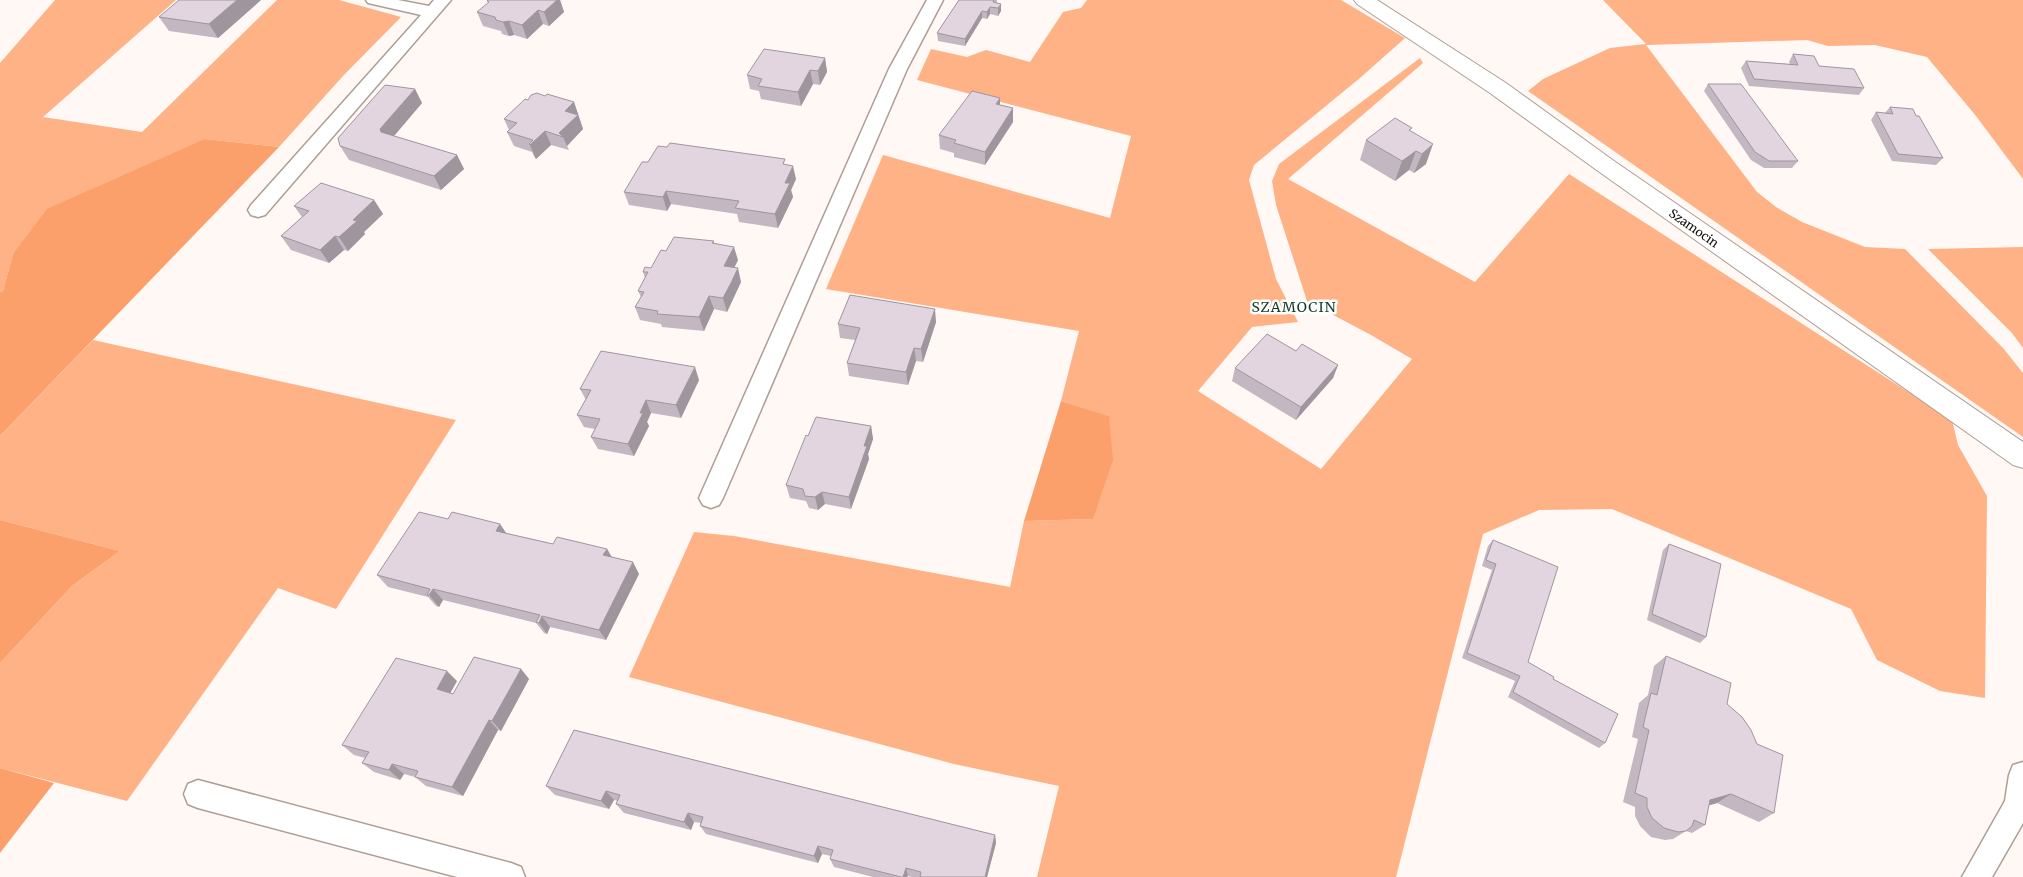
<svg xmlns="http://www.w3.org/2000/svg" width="2023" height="877" viewBox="0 0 2023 877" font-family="Merriweather,serif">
  <rect width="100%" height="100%" fill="#fff8f4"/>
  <path fill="#feb286" d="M55,0H176L43,117L142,132L277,0H339L401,17L343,76L279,147L205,139L13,254L3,291L0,292V63Z
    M1087,0H1341L1405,38L1360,78L1254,165L1249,180L1276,279L1298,322L1252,327L1198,391L1321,469L1412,359L1371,335L1307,301L1276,205L1272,181L1279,164L1420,58L1423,63L1288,179L1475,282L1569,174L1952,420L1958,445L1987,496L1985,698L1940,691L1877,660L1851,609L1612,509L1539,510L1483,534L1396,877H1037L1059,786L954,764L629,677L694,532L734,536L1010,587L1024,521L1093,519L1108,416L1061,401L1079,331L826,289L883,155L1110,218L1131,136L917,80L931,49L967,57L986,50L1030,62L1063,12L1081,8Z
    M1603,0H2023V179L1976,116L1927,57L1875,45L1828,46L1807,40L1646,45L1757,192L1776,207L1802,222L1865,247L1905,249L2003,348L2023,373V437L1528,91L1543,79L1610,48L1646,44Z
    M2023,247V348L2012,333L1928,249Z
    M93,340L456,420L336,609L278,588L127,801L0,768V663L72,586L120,551L0,520V436Z"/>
  <path fill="#fba06a" d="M205,139L279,147L0,436V292L3,291L13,254L47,209Z
    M1061,401L1109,416L1113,460L1093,519L1024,521Z
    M0,520L120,551L72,586L0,663Z
    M0,768L54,783L0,853Z"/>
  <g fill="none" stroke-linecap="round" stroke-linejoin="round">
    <defs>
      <path id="lane" d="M366,0H398L429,6L434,0H451L265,215L258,217L251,215L248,210L251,205L421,15L368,3Z
        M927,0H943L907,69L723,498L719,505L711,508L703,505L699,498L889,69Z
        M2023,762V823L1992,877H1962L2005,801L2009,775L2013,765Z
        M198,780L511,863L521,867L525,877H457L198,808L188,804L184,794L188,784Z"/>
      <path id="secondary" d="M1354,0H1377L1506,83L1614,161L2023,442V468L2013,465L1598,171L1490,93L1357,4Z"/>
    </defs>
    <use href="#lane" stroke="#ae9e95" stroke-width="3"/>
    <use href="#secondary" stroke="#ae9e95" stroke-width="2"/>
    <use href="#lane" fill="#fff" fill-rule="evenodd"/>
    <use href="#secondary" fill="#fff" fill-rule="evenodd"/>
  </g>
  <path fill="#c3b7c1" d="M261,0L218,38L169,31L159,17Z
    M488,0H560L564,12L549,26L543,24L527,39L514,35L509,36L502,34L501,31L483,26L477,12L488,3Z
    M959,0H997V3L1001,11L998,16L990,14L987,19L982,18L965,46L938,41L937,33Z
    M1793,54L1819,66L1864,88L1859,95L1749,86L1741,68L1746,61L1790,64L1789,62Z
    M825,58L827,72L820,85L813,84L801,106L761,99L759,91L750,89L747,75Z
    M1708,84L1798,161L1792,168H1764L1751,160L1704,91Z
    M415,89L422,103L394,136L457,155L464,169L441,190L349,160L340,146Z
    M545,96L574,102L583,129L567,146L569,150L551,145L536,159L535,158L532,152L514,146L507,132L509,130L504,119L528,100Z
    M1000,105L1013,108V122L985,165L954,157V153L940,149L939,135Z
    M1890,107L1916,116L1943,158L1936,165L1892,161L1871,120L1876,112L1885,113Z
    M1411,132L1426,164L1414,173L1409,170L1395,181L1360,160L1366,140Z
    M648,162L786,165L796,179L791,190L793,197L778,228L739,222L737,214L671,204L667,211L629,205L624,192Z
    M374,200L383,214L364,232L365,234L348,251L344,250L329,263L291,250L281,236L302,217L294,206Z
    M714,241V243L738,260L734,268L741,282L727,312L714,309L704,331L662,327L661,324L640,320L635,307L641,297L638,291L645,278L643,272L651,268L666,251Z
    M936,322L923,362L916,361L908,385L849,376L847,363L855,340L840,338L838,324Z
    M1296,351L1338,365L1333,378L1296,420L1232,381L1235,368Z
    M699,380L681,418L651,413L647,422L649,426L634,456L598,449L591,437L595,429L584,427L577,415L586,400L580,389Z
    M871,426L873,439L868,454L869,459L851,509L825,504L818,510L809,508L806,501L790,498L786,485L808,436Z
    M500,524L506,533L553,544L607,549L612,557L639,574L606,640L550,627L547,634L544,633L536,623L443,600L439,607L436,606L428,597L388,587L377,575Z
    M1493,540L1528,662L1553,679L1605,743L1599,748L1508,697L1515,681L1462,658L1492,570L1482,566L1488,546Z
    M1669,544L1706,637L1700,643L1647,620L1663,550Z
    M1666,656L1727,704L1774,813L1759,822L1717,803L1709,805L1705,825L1692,833L1686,831L1673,839L1665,840L1651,837L1640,826L1635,816V807L1623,802L1638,739L1632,737L1639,703L1648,695L1654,666Z
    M521,669L529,679L501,731L498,730L463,796L426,786L415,777L404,774L400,780L374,772L362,763L365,758L354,755L342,745L457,681L450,693L453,694Z
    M574,730L995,835L996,843L987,877H912L908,876L907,877H873L834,867L830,859L831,856L822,854L818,863L706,834L700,826L701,823L694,822L691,830L624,813L616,804L618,801L614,800L609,809L555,795L546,786Z"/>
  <path fill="#9f959d" d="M237,0H261L218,38L209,24Z
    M557,0H560L564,12L549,26L544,12Z
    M1001,4V11L998,16V8Z
    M990,7V14L987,19V12Z
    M538,10L543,24L527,39L522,25Z
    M982,11V18L965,46V39Z
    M509,21L514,35L509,36L503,22Z
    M825,58L827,72L820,85L818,71Z
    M810,70L813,84L801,106L798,92Z
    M415,89L422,103L388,143L381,132L380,129Z
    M1000,98V112L996,104Z
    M574,102L583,129L567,146L563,137L559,133L565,111Z
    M1013,108V122L985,165V152Z
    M545,131L551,145L536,159L530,145Z
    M1433,144L1426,164L1414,173L1422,154Z
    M1416,151L1409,170L1395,181L1402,161Z
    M457,155L464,169L441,190L434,176Z
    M793,166L796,179L791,190L793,197L778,228L775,214L785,183Z
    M666,191L671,204L667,211L663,197Z
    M374,200L383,214L364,232L365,234L348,251L339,237L353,220Z
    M335,236L344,250L329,263L320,250Z
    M734,247L738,260L728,280L724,266Z
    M738,268L741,282L727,312L723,298Z
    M709,296L714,309L704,331L699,317Z
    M935,309L936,322L923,362L921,349Z
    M914,348L916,361L908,385L906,372Z
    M1338,365L1333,378L1296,420L1301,407Z
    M695,367L699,380L681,418L676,405Z
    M646,400L651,413L647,422L649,426L634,456L628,444L640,413Z
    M871,426L873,439L868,454L869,459L851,509L849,497L864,446Z
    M822,492L825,504L818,510L815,497Z
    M500,524L508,536L496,531Z
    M607,549L614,561L603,555Z
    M633,562L639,574L606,640L599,630Z
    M433,589L443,600L439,607L429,595Z
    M542,616L550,627L547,634L539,623Z
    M521,669L529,679L501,731L492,721Z
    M447,671L457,681L447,699L437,689Z
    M489,720L498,730L463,796L452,787Z
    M392,764L404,774L400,780L389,770Z
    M606,791L614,800L609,809L601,801Z
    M1731,794L1717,803L1697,809L1710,800Z
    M688,813L694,822L691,830L684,822Z
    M995,835L996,843L987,877H985Z
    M818,846L822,854L818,863L814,856Z
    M906,868L908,876L907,877H903Z"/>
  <path fill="#e3d5e0" stroke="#9f959d" d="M179,0H237L209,24L159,17Z
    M488,0H557L544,12L538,10L522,25L509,21L503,22L496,20L495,17L477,12L489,2L487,1Z
    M959,0H994L993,2L1001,4L998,8L990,7L987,12L982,11L965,39L937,33Z
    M764,49L825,58L818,71L810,70L798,92L758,86L762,79L747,75Z
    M1793,54L1814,56L1819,66L1854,69L1864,88L1754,79L1746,61L1798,65Z
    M1708,84H1741L1798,161H1769L1755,152Z
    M385,85L415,89L380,129L381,132L457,155L434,176L340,146L338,138Z
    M972,91L1000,98L996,104L1013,108L985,152L954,143L956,140L939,135Z
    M537,93L545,96L547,94L574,102L565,111L578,115L559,133L563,137L545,131L530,145L529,144L533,140L507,132L517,123L504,119L525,99L528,100L531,95Z
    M1890,107L1913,109L1916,116H1919L1943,158L1898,154L1876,112L1893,114Z
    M1395,118L1412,128L1409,130L1433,144L1422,154L1416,151L1402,161L1366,140Z
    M670,143L785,159L783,164L793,166L785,183H790L775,214L735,208L739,201L666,191L663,197L624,192L642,162H648L658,146L667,147Z
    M321,183L374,200L353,220L357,221L339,237L335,236L320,250L281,236L309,211L294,206Z
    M674,237L714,241L712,243L734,247L724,266L738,268L731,283L723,298L709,296L699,317L657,314L658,311L635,307L644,292L638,291L648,272H643L645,267L651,268L661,250L666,251Z
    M850,295L935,309L921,349L914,348L906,372L847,363L860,328L838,324Z
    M1267,334L1296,351L1302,344L1338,365L1301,407L1235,368Z
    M601,351L695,367L676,405L646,400L640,413H643L628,444L591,437L600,419L577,415L591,390L580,389Z
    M816,417L871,426L864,446H867L849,497L822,492L815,497L805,496L803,489L786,485L806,435L808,436Z
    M419,512L448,519L452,512L500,524L496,531L553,544L557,537L607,549L603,555L633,562L599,630L542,616L539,623L536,622L540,615L433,589L429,595H427L430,589L377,575Z
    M1493,540L1558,567L1528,662L1554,677L1553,679L1618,714L1605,743L1513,692L1520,676L1467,653L1496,564L1486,560Z
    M1669,544L1721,564L1706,637L1652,614Z
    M1666,656L1731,683L1727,704L1742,717L1751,730L1757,744L1783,755L1774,813L1731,794L1710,800L1705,825L1694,820L1692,826L1686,831L1678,832L1664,828L1652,818L1647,807V798L1635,793L1649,730L1643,727L1651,693L1657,695Z
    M474,657L521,669L492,721L489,720L452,787L415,777L418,771L392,764L389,770L362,763L369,752L342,745L396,658L447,671L437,689L453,694Z
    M574,730L995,835L985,877H920L921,872L906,868L903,877H901L830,859L833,850L818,846L814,856L700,826L703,817L688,813L684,822L616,804L620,795L606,791L601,801L546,786Z"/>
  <g text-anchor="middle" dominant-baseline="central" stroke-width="5" stroke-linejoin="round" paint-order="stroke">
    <g font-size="12" fill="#120c09" stroke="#fff">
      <text transform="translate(1694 228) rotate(35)">Szamocin</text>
    </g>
    <g font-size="14" letter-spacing="1" fill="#133b25" stroke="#fff">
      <text x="1294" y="307">SZAMOCIN</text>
    </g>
  </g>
</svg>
